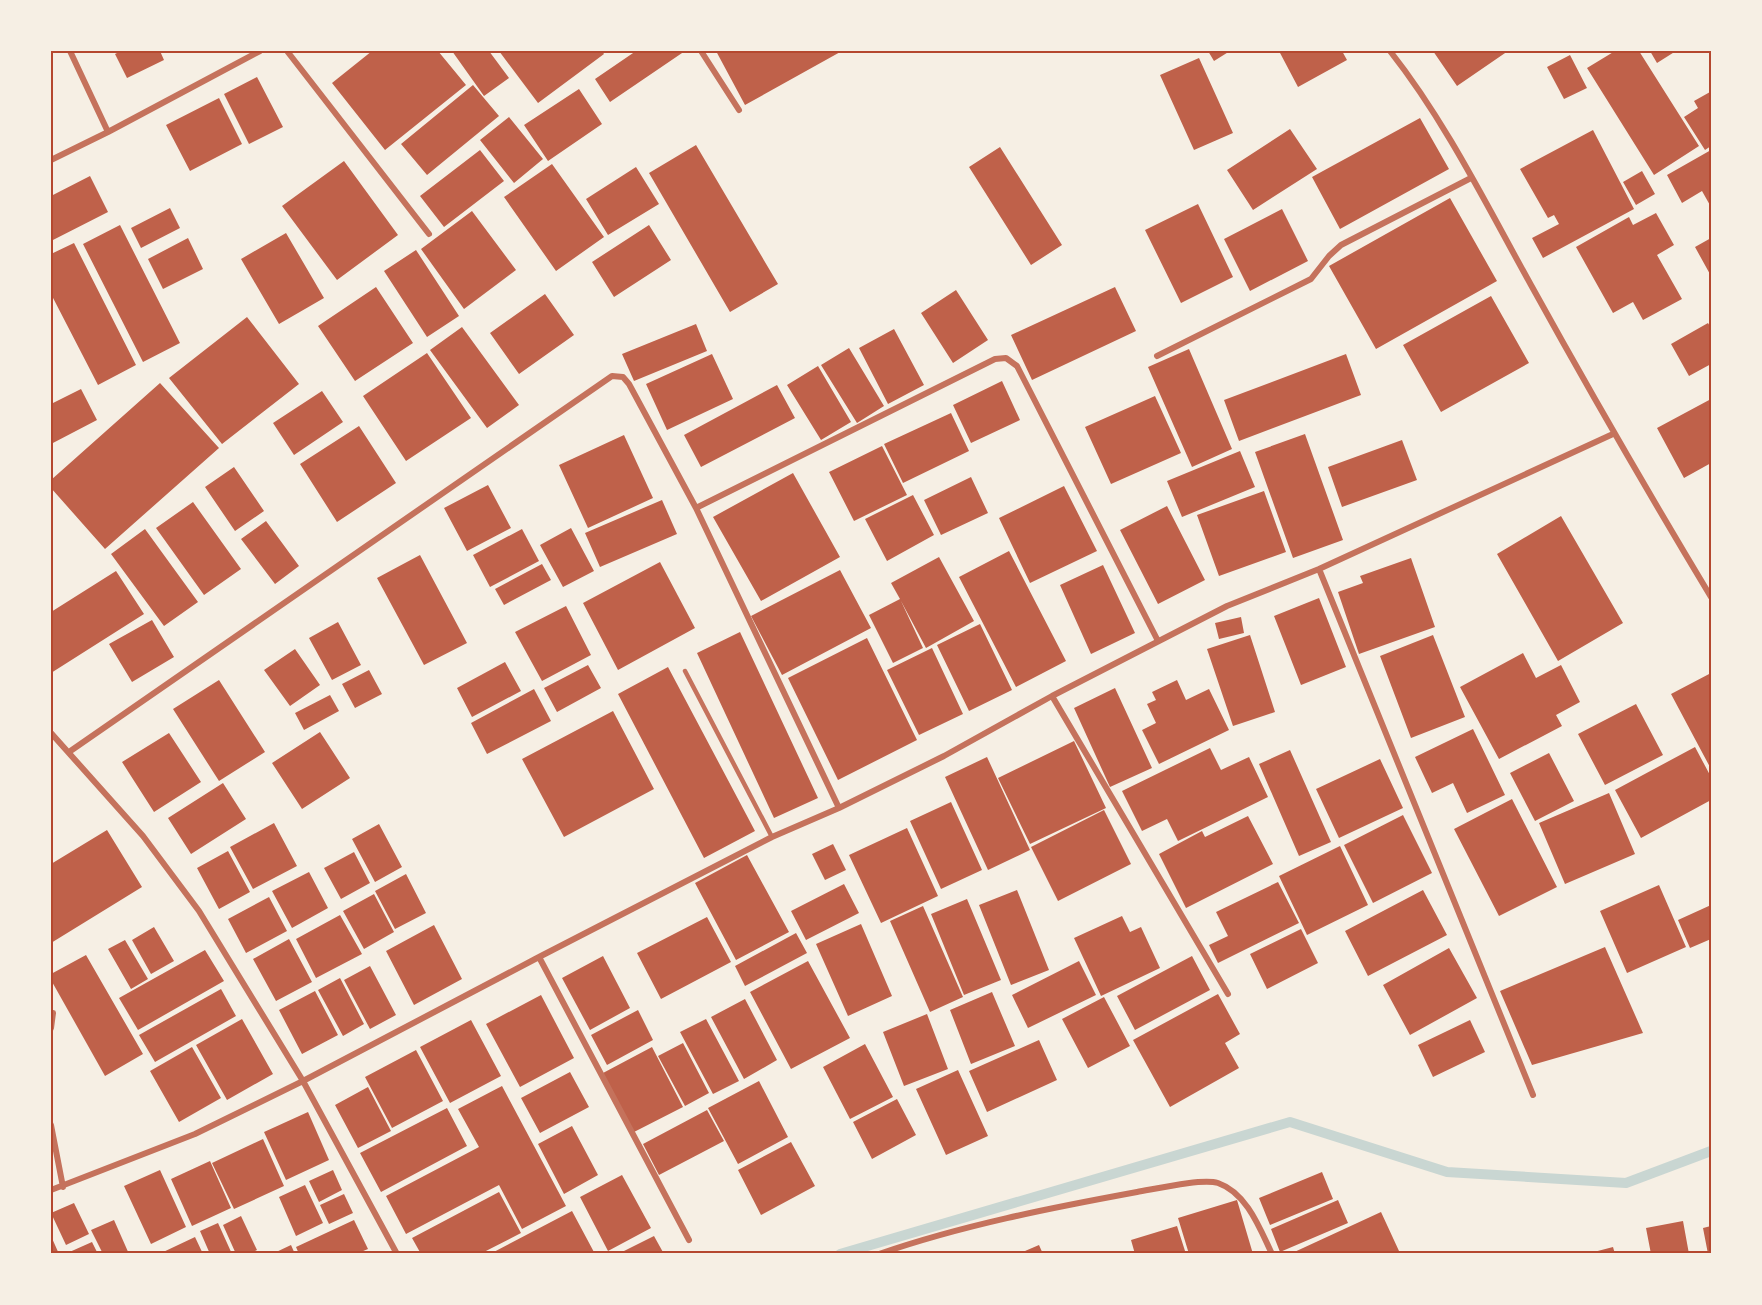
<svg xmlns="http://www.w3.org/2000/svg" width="1762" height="1305" viewBox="0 0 1762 1305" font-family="'Varela Round',sans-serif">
  <rect width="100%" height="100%" fill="#f6efe4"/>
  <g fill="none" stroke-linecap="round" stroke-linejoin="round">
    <path stroke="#c9d6d2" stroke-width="10" d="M840,1254L1290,1122L1447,1172L1626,1183L1711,1151"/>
  </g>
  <path fill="#bf614a" d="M121,51H160L164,60L127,78L115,54Z
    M372,51H438L466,85L385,150L332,83Z
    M452,51H489L509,78L484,96Z
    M499,51H602L604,54L538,103Z
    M636,51H685L610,102L595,79Z
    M716,51H842L745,105Z
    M1208,51H1230L1214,61Z
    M1279,51H1342L1347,60L1298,87Z
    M1433,51H1508L1457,86Z
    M1615,51H1639L1699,146L1654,175L1587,68Z
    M1650,51H1676L1657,63Z
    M1570,55L1587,88L1564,99L1547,67Z
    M1199,58L1233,133L1194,150L1160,75Z
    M257,77L283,127L249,144L224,94Z
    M473,85L499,116L427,175L401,144Z
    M579,89L602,124L548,161L524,125Z
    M1710,92L1711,146L1705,150L1684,117L1698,108L1694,101Z
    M219,98L242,144L190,171L166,125Z
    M509,117L543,159L514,183L480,140Z
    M1420,118L1449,169L1340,229L1312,177Z
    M1290,129L1317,169L1253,210L1227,170Z
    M1593,130L1634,209L1543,258L1532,238L1559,224L1554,215L1548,218L1520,169Z
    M696,145L778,284L730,312L649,173Z
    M1000,147L1062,245L1031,265L969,167Z
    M480,150L504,181L444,227L420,196Z
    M1711,150V207L1702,191L1682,203L1667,175Z
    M344,161L398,235L337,280L282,206Z
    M552,164L604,237L556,271L504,197Z
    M636,167L659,204L608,235L586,199Z
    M1642,171L1655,194L1636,205L1623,182Z
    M90,176L108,212L51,241V196Z
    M1450,198L1497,281L1376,349L1329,266Z
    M1198,204L1233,277L1181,303L1145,230Z
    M170,208L180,228L141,248L131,228Z
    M1282,209L1308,261L1250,291L1224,239Z
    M472,211L516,270L464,309L421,249Z
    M1656,213L1674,245L1657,255L1682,299L1643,320L1633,302L1613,313L1576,247L1629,217L1633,225Z
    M120,225L180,343L143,362L83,244Z
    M649,225L671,260L614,297L592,262Z
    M286,233L324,298L279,324L241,259Z
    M188,238L203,269L163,289L148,259Z
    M1711,238V276L1695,247Z
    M74,243L136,365L98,385L51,294V254Z
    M416,250L459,316L427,337L384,271Z
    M376,287L413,343L355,381L318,326Z
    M1115,287L1136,331L1032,380L1011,335Z
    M956,290L988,340L953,363L921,313Z
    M545,294L574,335L519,374L490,333Z
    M1491,296L1529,363L1441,412L1403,345Z
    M247,317L299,384L222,444L169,378Z
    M1708,323L1711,328V364L1689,376L1671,344Z
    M696,324L707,351L634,381L622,354Z
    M462,327L519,405L487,428L430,350Z
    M894,329L924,385L888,404L859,348Z
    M849,348L884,406L857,423L821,365Z
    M1189,349L1232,449L1192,467L1148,367Z
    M427,353L471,418L406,461L363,396Z
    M712,354L733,399L667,430L646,384Z
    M1346,354L1361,395L1239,441L1224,400Z
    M818,366L851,422L821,440L787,385Z
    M1002,381L1020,420L971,443L953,405Z
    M160,383L219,448L105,549L51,488V480Z
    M777,385L795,418L701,467L684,435Z
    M81,389L97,420L51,444V404Z
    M322,391L343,422L294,455L273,423Z
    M1155,396L1181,453L1111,484L1085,427Z
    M1711,399V463L1684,478L1657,428Z
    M951,413L969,451L903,483L884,444Z
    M359,426L396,483L337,522L300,464Z
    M1305,434L1343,540L1293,558L1255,452Z
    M624,435L653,498L588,528L559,465Z
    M1402,440L1417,480L1342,507L1328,467Z
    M882,446L907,495L854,521L829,472Z
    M1240,451L1255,487L1182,517L1167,481Z
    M234,467L264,511L235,531L205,487Z
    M793,473L840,557L761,601L713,517Z
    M971,477L988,513L941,535L924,500Z
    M488,485L511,528L467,551L444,508Z
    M1064,486L1097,551L1030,583L999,518Z
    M1264,491L1286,552L1219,576L1197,515Z
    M913,495L934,535L887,561L865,519Z
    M662,500L677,534L600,567L585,533Z
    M193,502L241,569L204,595L156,528Z
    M1167,506L1205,580L1158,604L1120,530Z
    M1561,516L1623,623L1558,661L1497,554Z
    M266,521L299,566L275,584L241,539Z
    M571,528L594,571L563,587L540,545Z
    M145,529L198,602L164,626L111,554Z
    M522,529L539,561L490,587L473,555Z
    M1009,551L1066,661L1016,687L959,577Z
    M420,555L467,643L424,665L377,578Z
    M939,557L974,621L926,648L901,601L923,648L893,663L869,615L900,599L891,583Z
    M1411,558L1435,627L1359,654L1338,592L1363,583L1360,576Z
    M660,562L695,628L618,670L583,603Z
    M542,564L551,580L504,605L495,589Z
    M1103,565L1135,633L1091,654L1060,585Z
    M840,570L871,628L782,675L751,616Z
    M116,571L144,614L51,673V612Z
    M1319,598L1346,667L1301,685L1274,616Z
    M566,606L591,655L542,681L515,632Z
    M1241,617L1244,633L1219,639L1215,623Z
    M152,620L174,657L132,682L109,644Z
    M338,622L361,665L332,680L309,638Z
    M980,624L1012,690L969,711L937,645Z
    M740,632L818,798L774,818L697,653Z
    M1250,635L1275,712L1233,726L1207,649Z
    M1433,635L1465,717L1411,738L1380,656Z
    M867,638L917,740L838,780L788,678Z
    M932,648L963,714L919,735L887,670Z
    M295,649L320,685L290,706L264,670Z
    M1523,653L1536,678L1561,665L1580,702L1556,715L1562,726L1499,759L1460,687Z
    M505,662L521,691L472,717L457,688Z
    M588,665L601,688L557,712L544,688Z
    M668,667L755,831L704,858L618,694Z
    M369,670L382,694L355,708L342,684Z
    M1711,673V769L1671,694Z
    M219,680L265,752L219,781L173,709Z
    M1177,680L1186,700L1209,689L1229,730L1159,764L1142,730L1156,723L1147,704L1156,700L1152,692Z
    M1115,688L1152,768L1110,787L1074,708Z
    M534,689L551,721L487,754L471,723Z
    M330,695L339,711L304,730L295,713Z
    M1636,704L1663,755L1605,785L1578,734Z
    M613,711L654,789L564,837L522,759Z
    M1473,729L1505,795L1467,813L1453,783L1432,793L1415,757Z
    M320,732L350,778L302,809L272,763Z
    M169,733L201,782L154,812L122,762Z
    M1074,741L1106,808L1030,844L998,778Z
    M1695,747L1711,777V800L1641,838L1615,790Z
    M1210,748L1221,770L1249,757L1268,797L1178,841L1167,819L1142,831L1122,791Z
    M1290,750L1331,842L1299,856L1259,764Z
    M1549,753L1574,801L1535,821L1510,773Z
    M987,757L1030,850L988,870L945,777Z
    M1380,759L1403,808L1339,838L1316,789Z
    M223,783L246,819L191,854L168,818Z
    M1609,793L1635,854L1565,884L1539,823Z
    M1512,799L1557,887L1499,916L1454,829Z
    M951,802L982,870L941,889L910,821Z
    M1104,810L1131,864L1058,901L1031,847Z
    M1403,815L1432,873L1373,903L1344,845Z
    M1248,816L1273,864L1186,908L1159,854L1202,831L1205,837Z
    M274,823L297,866L253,889L230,847Z
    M379,824L402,867L375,882L352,839Z
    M907,828L938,896L881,923L849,855Z
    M107,830L142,887L51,943V864Z
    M833,844L846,870L825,880L812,854Z
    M1340,846L1368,905L1307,935L1279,876Z
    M228,851L250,892L219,909L197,868Z
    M354,852L370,883L341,899L324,868Z
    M747,855L789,932L736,960L695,883Z
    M309,872L328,908L292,928L272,891Z
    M406,874L426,913L395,929L375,891Z
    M1278,882L1299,923L1218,963L1209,945L1228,936L1216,912Z
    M844,884L859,913L806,940L791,911Z
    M1659,885L1686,947L1627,973L1600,911Z
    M1017,890L1049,970L1011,985L979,905Z
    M1423,890L1447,935L1368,976L1345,931Z
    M374,894L394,932L364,949L343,911Z
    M269,897L287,931L246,953L228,919Z
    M967,899L1001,980L964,995L931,914Z
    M1711,905V939L1690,948L1678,920Z
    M923,906L963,997L930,1012L890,921Z
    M340,915L362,954L316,978L296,939Z
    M1122,916L1130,932L1141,927L1160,968L1101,996L1074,938Z
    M707,917L731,962L661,999L637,953Z
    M861,924L892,996L848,1016L816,944Z
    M434,925L462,979L414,1005L386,951Z
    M154,927L174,961L151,974L132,940Z
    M1301,929L1318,963L1267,989L1250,954Z
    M796,933L807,953L745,986L735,966Z
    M289,939L312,982L276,1001L253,959Z
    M125,940L148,979L131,989L108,949Z
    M1605,947L1643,1033L1532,1065L1500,991Z
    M1449,948L1477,998L1410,1035L1383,985Z
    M205,950L224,981L138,1030L119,998Z
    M86,955L143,1054L105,1076L51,980V974Z
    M603,956L630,1008L590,1030L562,978Z
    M1192,956L1210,990L1135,1030L1117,996Z
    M808,961L850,1038L791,1069L750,992Z
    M1079,961L1096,995L1028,1028L1012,995Z
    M370,966L396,1015L370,1029L344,980Z
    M340,978L364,1024L343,1036L318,990Z
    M221,989L236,1016L155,1062L139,1035Z
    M315,991L338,1035L302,1054L279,1010Z
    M992,992L1015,1046L971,1064L950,1010Z
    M1218,994L1240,1034L1225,1043L1239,1068L1170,1107L1133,1040Z
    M541,995L574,1058L520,1087L486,1024Z
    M1104,997L1130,1046L1088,1068L1062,1019Z
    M745,999L777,1060L744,1079L711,1017Z
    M638,1010L653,1040L607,1065L591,1035Z
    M927,1014L948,1069L904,1086L883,1032Z
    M242,1019L273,1074L227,1100L196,1045Z
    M706,1019L739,1081L713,1094L680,1032Z
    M471,1020L501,1076L450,1103L420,1047Z
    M1470,1020L1485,1052L1433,1077L1418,1045Z
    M1039,1040L1057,1080L987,1112L969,1071Z
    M683,1043L709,1093L685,1106L658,1056Z
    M865,1044L893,1097L850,1119L823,1067Z
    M192,1047L221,1098L179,1122L150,1071Z
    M652,1047L683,1107L634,1132L603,1073Z
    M416,1050L443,1101L392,1128L365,1077Z
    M958,1070L988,1136L946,1155L916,1089Z
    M570,1072L589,1107L540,1133L521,1098Z
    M759,1081L788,1137L738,1164L708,1108Z
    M502,1086L566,1206L522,1229L499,1185L406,1234L386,1196L479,1147L458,1109Z
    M368,1087L391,1131L358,1148L335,1105Z
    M897,1099L916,1135L872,1159L853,1122Z
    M447,1108L467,1146L381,1192L360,1153Z
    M707,1110L724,1141L659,1175L643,1144Z
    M308,1112L329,1160L286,1180L264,1132Z
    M572,1126L598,1175L564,1194L538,1144Z
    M263,1139L284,1186L234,1209L212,1163Z
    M791,1142L815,1186L761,1215L738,1170Z
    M210,1161L231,1208L192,1226L171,1179Z
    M160,1170L186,1227L151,1244L124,1186Z
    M333,1170L342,1190L319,1202L309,1181Z
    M1322,1172L1333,1199L1270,1225L1259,1198Z
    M622,1175L651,1228L608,1251L580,1197Z
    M305,1185L323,1223L296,1236L279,1197Z
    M499,1192L521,1233L480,1254H421L412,1238Z
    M344,1194L353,1213L329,1224L320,1205Z
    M1237,1200L1253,1254H1189L1178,1218Z
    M1338,1200L1348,1223L1280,1252L1271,1229Z
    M74,1203L89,1234L66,1245L51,1213Z
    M572,1211L595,1254H490Z
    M1381,1212L1399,1251L1393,1254H1290Z
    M241,1216L257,1250L249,1254H236L223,1225Z
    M114,1220L129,1254H103L91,1230Z
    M354,1220L368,1249L356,1254H299L296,1247Z
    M1683,1221L1689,1254H1651L1646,1228Z
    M218,1223L232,1254H210L200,1231Z
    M1177,1226L1186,1254H1135L1131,1240Z
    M1711,1226V1254H1708L1703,1228Z
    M51,1236L59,1254H51Z
    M654,1236L664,1254H623L622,1252Z
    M195,1237L203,1254H159Z
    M92,1242L98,1254H65Z
    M291,1245L295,1254H272Z
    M1039,1245L1043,1254H1018Z
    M1613,1247L1615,1254H1590V1253Z"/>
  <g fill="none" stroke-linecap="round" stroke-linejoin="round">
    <path stroke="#c5725c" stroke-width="4.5" d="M685,671L772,837"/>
    <path stroke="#c5725c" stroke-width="6" d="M70,51L108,132
      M287,51L429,234
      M701,51L739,110
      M1390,51C1446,122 1487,206 1531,285C1589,390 1649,494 1711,597
      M51,160L108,132L260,51
      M1157,356L1311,279L1329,256L1341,245L1471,178
      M696,508L995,359L1006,358L1017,366L1158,641
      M1319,569L1533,1095
      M1052,696L1228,994
      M51,733L143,836L199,911L303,1081L397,1254
      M69,752L612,376L623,377L629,384L696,508L839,808
      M539,957L689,1240
      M51,1028L53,1013
      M51,1125L63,1187
      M51,1190L195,1134L303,1081L539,957L772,837L839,808L944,756L1052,696L1227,606L1319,569L1613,434
      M879,1254C963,1225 1050,1208 1137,1192C1155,1189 1202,1178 1218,1183C1247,1193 1260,1229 1272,1254"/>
  </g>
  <rect width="1762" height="1305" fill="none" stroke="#f6efe4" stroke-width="105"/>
  <rect x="52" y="52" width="1658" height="1200" fill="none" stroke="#b5482f" stroke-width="2"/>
</svg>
